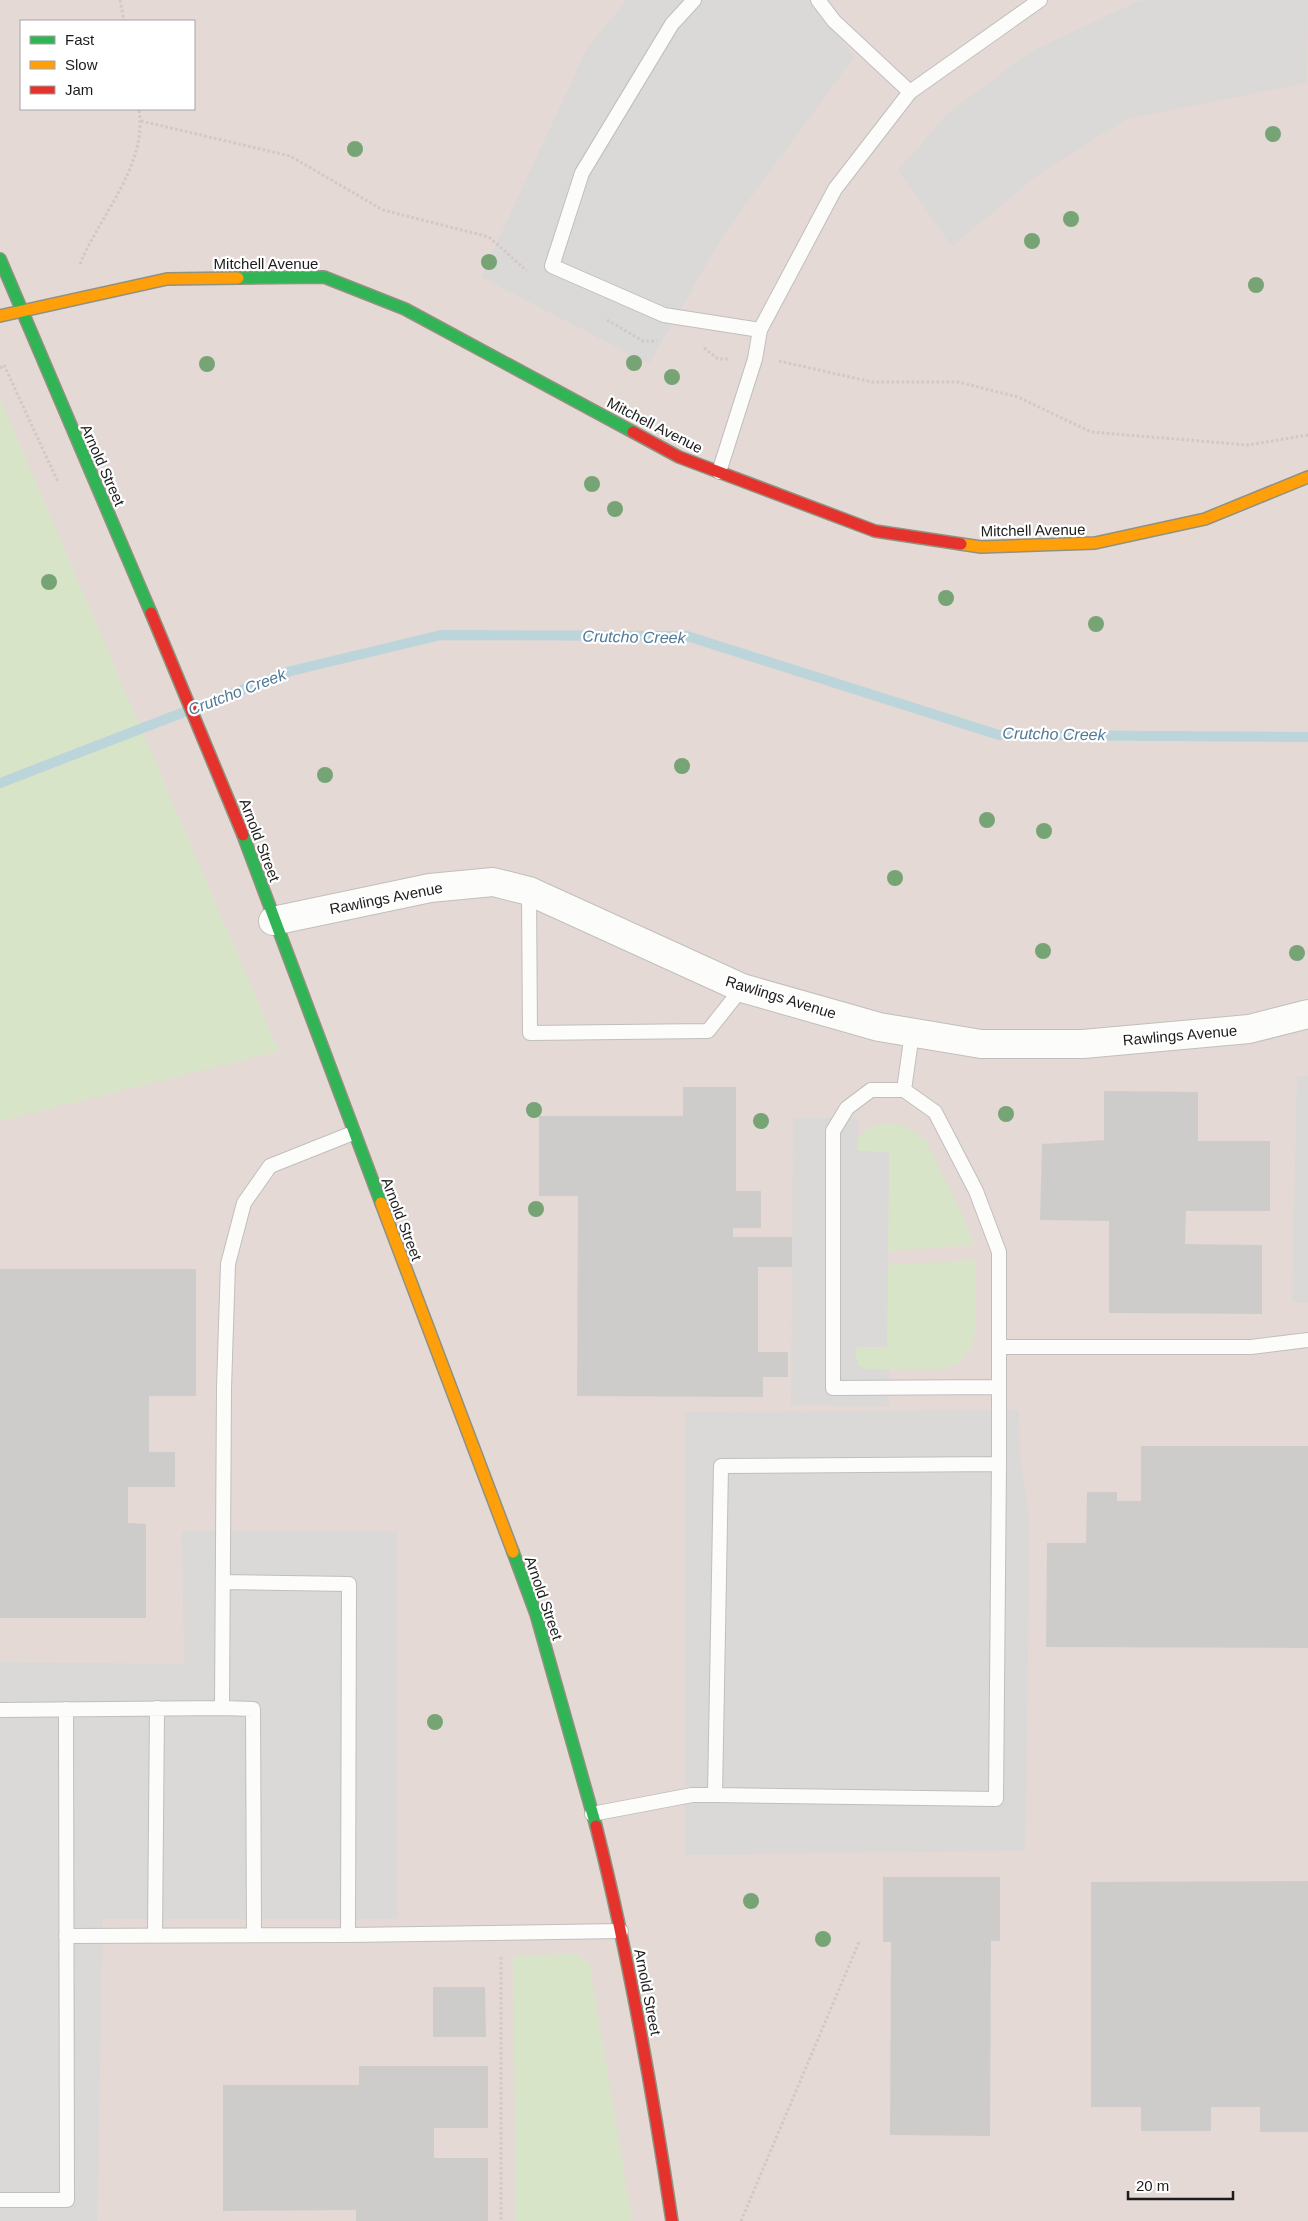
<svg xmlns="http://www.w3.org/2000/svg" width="1308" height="2221" viewBox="0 0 1308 2221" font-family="Arial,sans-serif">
  <rect width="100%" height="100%" fill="#eae8e5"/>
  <path fill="#e4d9d5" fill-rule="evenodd" d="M0,0H1308V2221H0ZM21,21H194V109H21Z"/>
  <path fill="#d8e4c7" d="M0,398L279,1051L0,1121Z
    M888,1123L907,1127L926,1141L963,1215L974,1245L888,1251L889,1152L858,1151V1138L868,1127Z
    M975,1260V1329L971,1349L957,1364L943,1369L889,1370L866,1369L858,1364L855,1351L858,1347H887L888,1265Z
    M577,1954L590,1965L632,2221H516L513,1955Z"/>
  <path fill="#dad9d8" d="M627,0H811L854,57L724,234L649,364L481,277L588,46Z
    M1148,0H1308L1307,83L1126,119L1035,177L952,247L898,170L949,112L1032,51L1138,1Z
    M1297,1076H1308V1303L1292,1302Z
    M793,1118H858V1151L889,1152L887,1347H858L855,1351L858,1364L866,1369L889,1370V1406L791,1405Z
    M1019,1410L1020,1452L1030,1526L1025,1851L685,1855V1412Z
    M182,1531H397L398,1919H103L97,2221H0V1662L184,1664Z"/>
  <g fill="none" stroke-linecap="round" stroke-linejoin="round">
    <path stroke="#bcd5da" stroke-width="10" d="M0,783L291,671L441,635L687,636L999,735L1308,737"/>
  </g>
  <path fill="#ceccca" d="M683,1087H736V1191H761V1228H733V1237H792V1267H758V1352H788V1377H763V1397L577,1396L578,1196H539V1116H683Z
    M1104,1091L1198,1092V1141H1270V1211H1186L1185,1244L1262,1245V1314L1109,1313V1221L1040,1220L1042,1144L1104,1140Z
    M0,1269H196V1396H149V1452H175V1487H128V1523L146,1524V1618H0Z
    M1141,1446H1308V1648L1046,1647L1047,1543H1086L1087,1492H1117V1501H1141Z
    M883,1877H1000V1941H991L990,2136L890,2135L891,1942H883Z
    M1308,1881V2132H1260V2107H1211V2131H1141V2107H1091V1882Z
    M433,1987H485L486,2037H433Z
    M359,2066H488V2128H434V2158H488V2221H356V2210L223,2211V2085H359Z"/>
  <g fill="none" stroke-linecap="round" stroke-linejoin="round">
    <defs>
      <path id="lane" d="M694,0L672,24L582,173L552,266L664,315L760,330
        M818,0L834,21L910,92
        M719,472L755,359L760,330L835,189L910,92L1040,0
        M529,891L530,1033L708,1031L742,988
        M904,1090L912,1033
        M999,1347H1251L1308,1340
        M999,1464V1252L976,1191L935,1112L904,1090H871L847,1108L833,1131V1388L999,1387
        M223,1582L349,1584L348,1935
        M222,1708L253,1709L254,1935
        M0,1710L222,1708L224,1388L228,1264L244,1203L270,1166L353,1133
        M592,1814L692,1795H715L996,1799L999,1464L721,1466L715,1795
        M66,1936L348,1935L621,1931
        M155,1936L157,1708
        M0,2200H67L66,1709"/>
      <path id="street" d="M273,921L430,888L493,882L529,891L742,988L879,1027L981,1044H1083L1249,1029L1308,1014"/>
      <path id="fast" d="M0,259L151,613
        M238,278L324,277L405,309L633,432
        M243,835L381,1203
        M513,1552L536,1614L596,1826"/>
      <path id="slow" d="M0,316L167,279L238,278
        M961,544L981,547L1095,543L1205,519L1308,477
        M381,1203L513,1552"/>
      <path id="jam" d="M633,432L679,457L875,531L961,544
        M151,613L243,835
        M596,1826C629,1956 652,2088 672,2221"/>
    </defs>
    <use href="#lane" stroke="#c0bfbd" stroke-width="16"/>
    <use href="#street" stroke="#c0bfbd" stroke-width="30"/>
    <use href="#fast" stroke="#91917f" stroke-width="14"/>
    <use href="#slow" stroke="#91917f" stroke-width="14"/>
    <use href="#jam" stroke="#91917f" stroke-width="14"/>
    <path stroke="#d3c7c7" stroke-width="3" stroke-dasharray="2.5 2.5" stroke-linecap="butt" d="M120,0L124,21
      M141,121L290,156L383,210L489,237L527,271
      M80,264C100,215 148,165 139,109
      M607,320L643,341H657
      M704,348L718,359H728
      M779,361L872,382H958L1018,397L1091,432L1248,445L1308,435
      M0,368L4,365L58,482
      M501,1957V2221
      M741,2221L859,1942"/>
    <use href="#lane" stroke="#fcfcfb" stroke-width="14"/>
    <use href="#street" stroke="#fcfcfb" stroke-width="28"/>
    <use href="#fast" stroke="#30b455" stroke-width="11"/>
    <use href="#slow" stroke="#ff9f0a" stroke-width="11"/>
    <use href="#jam" stroke="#e5322d" stroke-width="11"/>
  </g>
  <g fill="#76a475">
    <circle cx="1273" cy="134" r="8"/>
    <circle cx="355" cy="149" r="8"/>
    <circle cx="1071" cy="219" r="8"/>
    <circle cx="1032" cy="241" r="8"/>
    <circle cx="489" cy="262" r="8"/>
    <circle cx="1256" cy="285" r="8"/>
    <circle cx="634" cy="363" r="8"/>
    <circle cx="207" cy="364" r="8"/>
    <circle cx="672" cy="377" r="8"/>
    <circle cx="592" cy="484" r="8"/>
    <circle cx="615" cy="509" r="8"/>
    <circle cx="49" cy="582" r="8"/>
    <circle cx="946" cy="598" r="8"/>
    <circle cx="1096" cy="624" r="8"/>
    <circle cx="682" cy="766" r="8"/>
    <circle cx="325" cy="775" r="8"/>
    <circle cx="987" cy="820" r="8"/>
    <circle cx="1044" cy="831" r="8"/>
    <circle cx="895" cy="878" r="8"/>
    <circle cx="1043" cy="951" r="8"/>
    <circle cx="1297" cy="953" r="8"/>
    <circle cx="534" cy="1110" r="8"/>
    <circle cx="1006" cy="1114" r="8"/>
    <circle cx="761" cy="1121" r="8"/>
    <circle cx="536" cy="1209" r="8"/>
    <circle cx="435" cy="1722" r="8"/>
    <circle cx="751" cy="1901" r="8"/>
    <circle cx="823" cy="1939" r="8"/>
  </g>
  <g text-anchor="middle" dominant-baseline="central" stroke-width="4.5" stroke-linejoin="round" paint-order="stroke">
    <g font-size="15" fill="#1c1c1c" stroke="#fff">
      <text x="266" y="263">Mitchell Avenue</text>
      <text transform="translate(655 425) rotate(27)">Mitchell Avenue</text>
      <text transform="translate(103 465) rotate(66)">Arnold Street</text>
      <text transform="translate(1033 530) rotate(-1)">Mitchell Avenue</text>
      <text transform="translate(260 840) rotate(69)">Arnold Street</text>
      <text transform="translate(386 898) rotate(-11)">Rawlings Avenue</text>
      <text transform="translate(781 997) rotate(17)">Rawlings Avenue</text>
      <text transform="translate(1180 1035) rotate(-5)">Rawlings Avenue</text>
      <text transform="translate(402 1219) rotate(69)">Arnold Street</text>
      <text transform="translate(544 1598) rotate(71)">Arnold Street</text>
      <text transform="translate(648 1992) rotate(79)">Arnold Street</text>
    </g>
    <g font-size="16" font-style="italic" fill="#517998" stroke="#fff">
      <text transform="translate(634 637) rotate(1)">Crutcho Creek</text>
      <text transform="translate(237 692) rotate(-21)">Crutcho Creek</text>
      <text transform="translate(1054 734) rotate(1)">Crutcho Creek</text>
    </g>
  </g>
  <rect x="20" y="20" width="175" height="90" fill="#ffffff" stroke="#a4a4a4"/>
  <rect x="30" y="36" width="25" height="8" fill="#30b455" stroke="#a4a4a4"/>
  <text x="65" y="45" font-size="15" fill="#1c1c1c">Fast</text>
  <rect x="30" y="61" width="25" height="8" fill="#ff9f0a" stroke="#a4a4a4"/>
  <text x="65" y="70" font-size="15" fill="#1c1c1c">Slow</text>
  <rect x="30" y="86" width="25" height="8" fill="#e5322d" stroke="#a4a4a4"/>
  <text x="65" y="95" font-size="15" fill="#1c1c1c">Jam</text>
  <path d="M1128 2191v8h105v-8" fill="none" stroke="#1c1c1c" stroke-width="2.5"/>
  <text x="1136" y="2191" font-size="15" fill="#1c1c1c" stroke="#ffffff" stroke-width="4" paint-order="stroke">20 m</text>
</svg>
